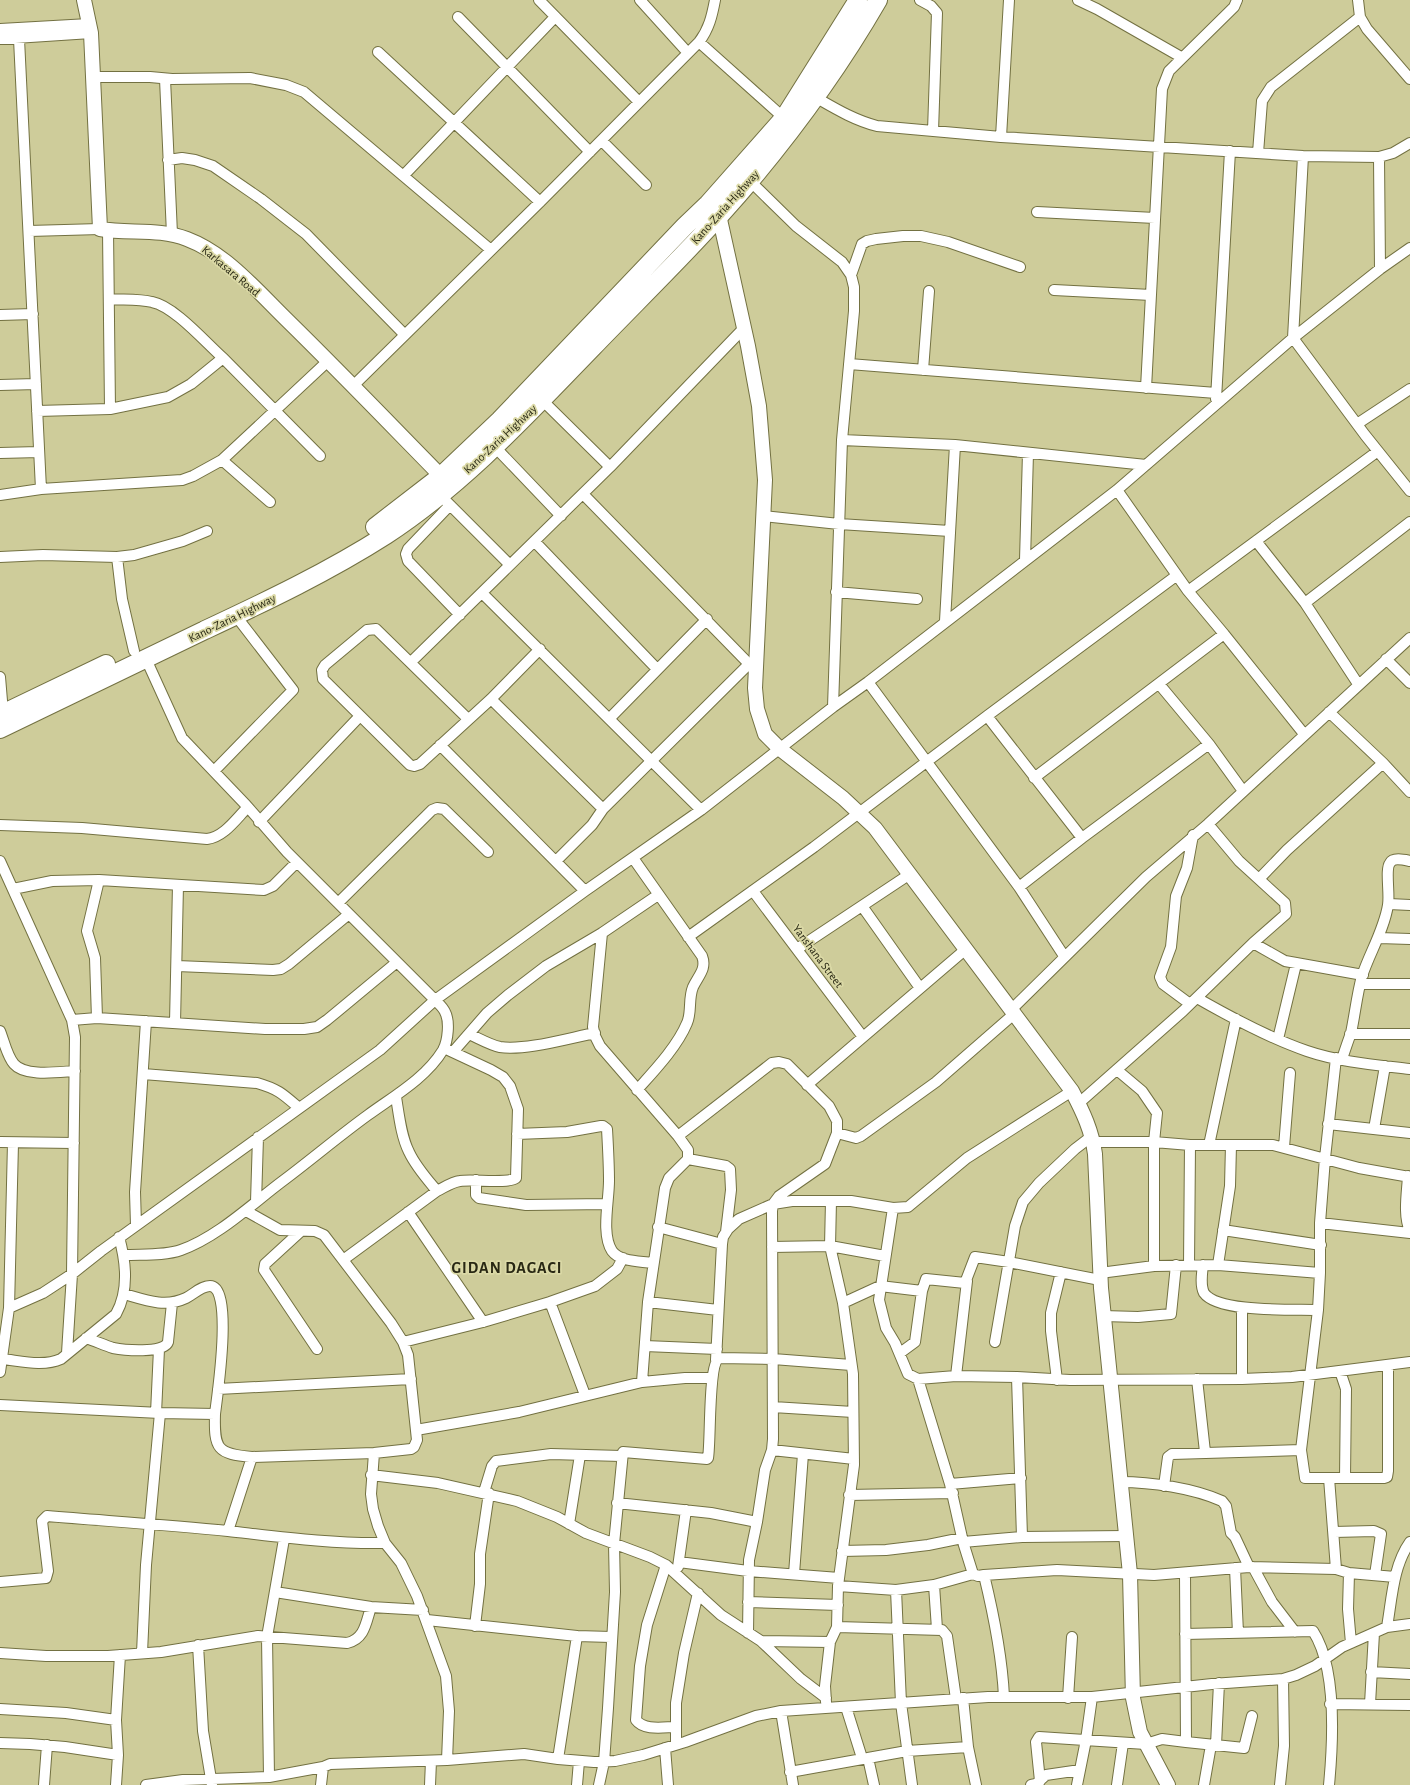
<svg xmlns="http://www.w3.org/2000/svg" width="1410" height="1785" viewBox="0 0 1410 1785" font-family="'Alegreya Sans',sans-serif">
  <rect width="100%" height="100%" fill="#cecc9a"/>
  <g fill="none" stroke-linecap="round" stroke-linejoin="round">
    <defs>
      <path id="street" d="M539,0L639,102
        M640,0L688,53
        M920,0L931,6L937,13L933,131
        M1078,0L1097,9L1181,57
        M1358,0L1360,17L1367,29L1410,79
        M458,17L590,152
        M0,29L89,24
        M0,39L91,33
        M19,39L41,489
        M699,42L784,118
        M378,52L540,202
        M94,77H150L172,79L250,78L286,85L304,92L491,250
        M165,79L172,234
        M815,97C836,109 854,120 877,126L1001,137L1303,156L1379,157L1393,153L1410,143
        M1001,137L1009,0
        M602,141L646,185
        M1258,153L1262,101L1271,87L1360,17
        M1303,156L1293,338L1365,435L1410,491
        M1379,157L1380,269
        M168,160L182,158L195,160L213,166L261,199L306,234L404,334
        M404,175L555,17
        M750,181L796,226L842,262L851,275L854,287V311L842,440L833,707
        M1037,212L1155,218
        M108,230L110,409
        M29,231L100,229
        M851,275L862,244L867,241L876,239L903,236H921L948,242L1020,267
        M1054,290L1151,295
        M109,299C123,300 139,299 152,302C174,306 206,343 223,358
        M0,315L33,314
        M849,364L1216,393
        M923,370L929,291
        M0,385L36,384
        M353,386L540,202L699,42C709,29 712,16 715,0
        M1146,388L1162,89L1169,71L1234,7L1237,0
        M1216,399L1230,151
        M542,400L610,467
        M37,411L110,409L168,397L191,384L223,358L320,456
        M1357,424L1410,389
        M842,440L955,445L1146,465
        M495,447L561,516
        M0,453L39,452
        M222,460L270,502
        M1117,490L1188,591L1224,634L1304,734
        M583,494L753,668
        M0,495L41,489L182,480L193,476L222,460L328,361
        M445,500L510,565
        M450,505L408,549L406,554L408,561L460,615
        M763,516L839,524L950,531
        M1256,541L1305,603L1358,684
        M535,542L657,669
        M0,557L43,555L117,557L134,555L183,541L207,531
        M117,557L122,599L134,651
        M1025,560L1028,453
        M1188,591L1378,451
        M836,592L917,599
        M482,593L701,810
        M1305,603L1410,522
        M945,621L955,445
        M1386,659L1410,683
        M411,662L610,467L744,328
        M0,677L3,713
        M868,682L1019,887L1064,956
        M1159,684L1209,744L1243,791
        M491,699L603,809
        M1329,712L1383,763L1410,792
        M987,716L1082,838
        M468,719L376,629L367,630L325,665L322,670L323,679L410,765L414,766L420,764L491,699L540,649
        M609,719L707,619
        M440,745L585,891
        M214,771L293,690L236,616
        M1034,778L1224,634
        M259,822L360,716
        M0,825L82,828L207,839C224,837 236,819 247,808
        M633,858L702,956C707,969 698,976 693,987C688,999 692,1012 687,1023C677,1047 654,1071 637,1090
        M0,861L72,1020L75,1037L72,1274L67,1353
        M556,861L592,825L603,809L749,664
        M1259,879L1287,850L1383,763
        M1019,887L1082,838L1209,744
        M13,889L52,881L99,880L264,890L273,886L297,862
        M753,891L863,1037
        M338,903L432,810L437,808L444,809L488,852
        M1389,904L1410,905
        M862,906L920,988
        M602,933L593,1027L595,1036L600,1046L678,1136L688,1150V1159L669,1178L665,1188L648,1302L642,1382
        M688,937L814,847L987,716L1176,576
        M1379,938L1410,939
        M1253,943L1285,961L1363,975
        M797,949L910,874
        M177,966L273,970L281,969L289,964L349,914
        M1360,984H1410
        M1197,998C1232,1018 1269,1038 1307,1051C1339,1062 1377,1065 1410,1069
        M1190,1004L1163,984L1160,977L1171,947L1176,896L1187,868L1193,835
        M1011,1010L1146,877L1208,824L1410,638
        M97,1018L95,958L87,931L99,880
        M72,1020L97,1018L265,1029H304L317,1027L327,1020L397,962
        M175,1023L178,885
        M0,1031C4,1041 7,1056 14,1064C25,1077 58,1072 75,1071
        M469,1034C478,1038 490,1045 500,1047C525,1051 569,1038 595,1033
        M1350,1034H1410
        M1278,1039L1296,964
        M453,1052L487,1013L508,995L546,966L602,933L658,895
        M1336,1058L1325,1158L1320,1223V1273L1318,1310L1301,1450L1305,1478H1384L1387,1477L1388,1471V1365
        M1342,1059C1345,1050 1348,1041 1351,1033C1355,1014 1357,994 1362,976C1370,952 1384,930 1388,905C1390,894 1385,869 1390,863C1393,857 1405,860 1410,861
        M1117,1070L1142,1091L1157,1113L1154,1142V1266
        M143,1074L257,1083C278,1089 283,1094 299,1108
        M807,1085L966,949
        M396,1097C399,1115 401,1136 409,1152C416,1167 427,1179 437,1191
        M1079,1103L1183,1011L1253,943L1286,914L1285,903L1239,861L1208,824
        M1328,1124L1410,1133
        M1374,1129L1385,1066
        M837,1133L856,1138L861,1136L936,1082L1014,1014
        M517,1134L567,1132L601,1126H603L607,1129C608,1147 609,1164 609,1181C609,1201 601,1234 612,1251C620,1262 640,1261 652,1263
        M678,1136L772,1063L779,1062L787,1064L829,1106L837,1121V1133L825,1164L779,1196L773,1204L772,1211L773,1439L772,1450L765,1470L757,1522L749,1560L748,1633
        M0,1142L74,1143
        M1093,1142H1154L1190,1145H1273L1359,1168L1410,1177
        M1209,1145L1236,1019
        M1284,1147L1290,1073
        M688,1159L726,1166L730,1169L731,1190L726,1232
        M1408,1176C1407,1194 1403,1215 1410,1231
        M476,1180V1195L479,1198L526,1205L607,1204
        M256,1202L258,1137
        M893,1208L879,1300L886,1328L895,1343L908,1374L918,1379L956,1376L1017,1377L1070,1380L1242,1379L1292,1377L1410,1362
        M408,1212L483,1322
        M1320,1223L1410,1233
        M136,1225L135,1192L146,1021
        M658,1227L722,1244
        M1223,1230L1321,1245
        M301,1231L265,1264L264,1270L317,1349
        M772,1247L830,1246L885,1256
        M124,1255C142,1254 164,1256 181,1250C218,1237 253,1203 284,1180C312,1159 339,1136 368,1115C394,1096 426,1078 443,1050C448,1041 450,1021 445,1012C443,1007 438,1003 435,1000L287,852L246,805L182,738L146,659
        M343,1260L437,1191C445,1187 452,1182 460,1181C473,1179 508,1184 516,1178L518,1109L510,1086L503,1077L491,1070L444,1048
        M1189,1265L1190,1145
        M1203,1265C1202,1273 1200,1285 1204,1293C1218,1313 1294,1309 1318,1310
        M1218,1265L1230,1186L1231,1145
        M1100,1273L1154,1266L1218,1265L1320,1273
        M124,1294C145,1300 165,1308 186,1298C194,1294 201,1286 210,1286C234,1286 217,1397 215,1414
        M550,1302L585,1395
        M648,1302L718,1310
        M843,1303L880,1286L922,1291
        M9,1308L43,1293L72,1274L101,1251L380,1050L435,1000L585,891L701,810L833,707L868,682L1117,490L1293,338L1380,269L1410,248
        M1103,1316L1138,1317L1171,1314L1176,1265
        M86,1338C95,1341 104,1345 113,1348C123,1350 164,1354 168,1342L172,1303
        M403,1342L483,1322L550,1302L595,1286L617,1269L623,1258
        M995,1342L1015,1226L1023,1202L1039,1183L1075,1149L1092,1136
        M645,1346L717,1349
        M900,1353L915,1342L922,1291L926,1279L965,1283L975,1257L1009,1262L1100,1280
        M2,1359C21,1361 43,1367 61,1359L116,1314C129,1291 126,1262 119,1237
        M716,1360L722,1244L723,1237L728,1229L739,1219L773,1204L792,1201H851L893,1208L908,1207L967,1158L1072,1091
        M1340,1371L1346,1389L1345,1478
        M0,1372L9,1308L13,1143
        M956,1376L967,1281
        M1017,1377L1022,1537
        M918,1379L950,1484L963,1542L973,1574L978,1576L984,1575C994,1616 1002,1655 1004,1697
        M1197,1379L1205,1452
        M1242,1379V1308
        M1057,1380L1051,1331V1313L1061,1272
        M218,1389L411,1379
        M0,1405L160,1413L215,1414C214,1449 217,1454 252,1457L374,1453L411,1449L414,1447L417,1440L408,1355L403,1342L391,1323L324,1235L315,1231L280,1230L246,1211
        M773,1407L853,1412
        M156,1413L159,1349
        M416,1430L519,1412L642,1382L685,1378H712
        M772,1450L854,1459
        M374,1453L371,1494L373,1509L378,1526L385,1543L401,1563L417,1596L446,1676L449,1711L447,1760
        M371,1475L438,1483L517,1501L557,1517L586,1533L650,1557L666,1565L721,1615L761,1641L801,1679L826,1698
        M1329,1478L1336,1569
        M1120,1482C1151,1482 1193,1488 1222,1501L1226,1506L1231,1533L1235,1537L1249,1567
        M950,1484L1021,1478
        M1164,1486L1168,1457L1172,1454L1301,1450
        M484,1492L492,1466L496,1461L551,1454L621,1456
        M849,1495L953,1493
        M617,1503L711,1513L757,1522
        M569,1524L580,1455
        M228,1531L252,1457
        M1334,1532L1374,1531L1381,1534L1375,1575
        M963,1542L1022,1537L1126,1536
        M842,1551L886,1550L928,1545L962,1538
        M679,1562L748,1571L839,1578
        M666,1565L647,1625L640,1666L636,1720C644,1731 664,1727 676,1727
        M678,1567L686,1510
        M1253,1567L1272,1602L1295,1632
        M1235,1568L1238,1633
        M1185,1573L1186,1742L1244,1748L1252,1716
        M1349,1573L1348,1609L1351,1643
        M794,1574L803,1454
        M984,1575L1057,1570L1154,1575L1249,1567L1336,1569L1349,1573L1395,1577
        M0,1582L46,1578L48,1571L42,1521L47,1516C107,1521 168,1525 228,1531C281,1537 332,1544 385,1543
        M934,1585L937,1629
        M838,1586L896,1590L934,1585L973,1574
        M896,1590L901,1703L912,1785
        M275,1592L371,1607L423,1610
        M748,1602L838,1605
        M427,1620L577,1636L611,1637
        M475,1626L480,1584V1554L489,1493
        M837,1627L942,1630L947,1636L956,1699
        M1387,1627C1392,1598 1393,1566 1410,1542
        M1185,1634L1313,1631C1337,1668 1333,1743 1329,1785
        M761,1641L830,1642
        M198,1645L203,1731L212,1785
        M0,1653L46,1656H108L161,1652L258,1636L347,1643C365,1639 366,1622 371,1607
        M142,1653L146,1565L160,1413
        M1371,1672L1410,1674
        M963,1698L968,1747L976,1785
        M1068,1698L1072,1637
        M826,1702L825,1686L830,1642L837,1627L838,1586L854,1465L853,1374L843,1303L830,1246L831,1201
        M1330,1704L1410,1705
        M1370,1704L1374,1633
        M846,1707L862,1758
        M0,1709L66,1713L116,1720
        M781,1711L793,1785
        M0,1743L30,1744L65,1747L118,1755
        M676,1744V1703L684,1653L698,1593
        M1216,1745L1219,1683
        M665,1748L668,1785
        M868,1758L874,1785
        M558,1759L577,1636
        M790,1772L907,1751L968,1747
        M269,1777L267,1637L284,1539
        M1040,1781L1036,1742L1039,1737L1146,1744L1162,1739L1186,1742
        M44,1785L47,1745
        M116,1785L118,1755L116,1720L120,1655
        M146,1785L183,1780L269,1777L323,1767
        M321,1785L323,1767L330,1764L447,1760L524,1754L558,1759L594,1762L615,1761L643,1755L685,1742L756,1716L781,1711L988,1697H1092L1212,1684L1283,1679L1296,1675L1315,1666L1342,1647L1387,1627L1410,1624
        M430,1785L431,1761
        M577,1785L579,1761
        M599,1785L604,1762L608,1708L615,1592L614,1544L623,1452L707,1459L708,1458C711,1441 708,1365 719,1358L773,1359L851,1365
        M1031,1785L1036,1784L1046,1775L1080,1770
        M1077,1785L1086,1740L1092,1697
        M1117,1785L1123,1743
        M1204,1785L1211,1745
        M1280,1785L1284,1746L1283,1679"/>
      <path id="secondary" d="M84,0L91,33L100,229C129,234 159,228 187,239C227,254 258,292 288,321C340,372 390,424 441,476
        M714,210L719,215L748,346L759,406L765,480L755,688L757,709L765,734L780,749L843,798L875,828L1072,1091C1083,1112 1092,1131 1095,1154L1101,1288L1130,1574L1133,1698L1140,1732L1168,1785"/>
      <path id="highway" d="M375,527L441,476L500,420L685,226L708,204L784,118L858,0
        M0,715L106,664
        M0,729C69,696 137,663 205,630C267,601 328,572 386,535C464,484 529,413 593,347C646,292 701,239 750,181C797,125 841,64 878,0"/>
    </defs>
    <use href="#street" stroke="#737142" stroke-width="12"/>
    <use href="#secondary" stroke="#737142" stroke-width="16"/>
    <use href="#highway" stroke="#737142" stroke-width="20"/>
    <use href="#street" stroke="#fff" stroke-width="10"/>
    <use href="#secondary" stroke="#fff" stroke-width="14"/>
    <use href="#highway" stroke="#fff" stroke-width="18"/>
  </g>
  <g text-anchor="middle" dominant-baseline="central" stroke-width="3.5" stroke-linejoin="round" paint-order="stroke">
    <g font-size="12" fill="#292814" stroke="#dbd9a6">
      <text transform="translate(725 207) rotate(-48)">Kano-Zaria Highway</text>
      <text transform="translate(231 271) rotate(40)">Karkasara Road</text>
      <text transform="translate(500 439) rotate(-43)">Kano-Zaria Highway</text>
      <text transform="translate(232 618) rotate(-26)">Kano-Zaria Highway</text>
      <text transform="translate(818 956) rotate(53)">Yanshana Street</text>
    </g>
    <g font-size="16" font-weight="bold" letter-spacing="1" fill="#292814" stroke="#dbd9a6">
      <text x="507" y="1268">GIDAN DAGACI</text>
    </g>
  </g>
</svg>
